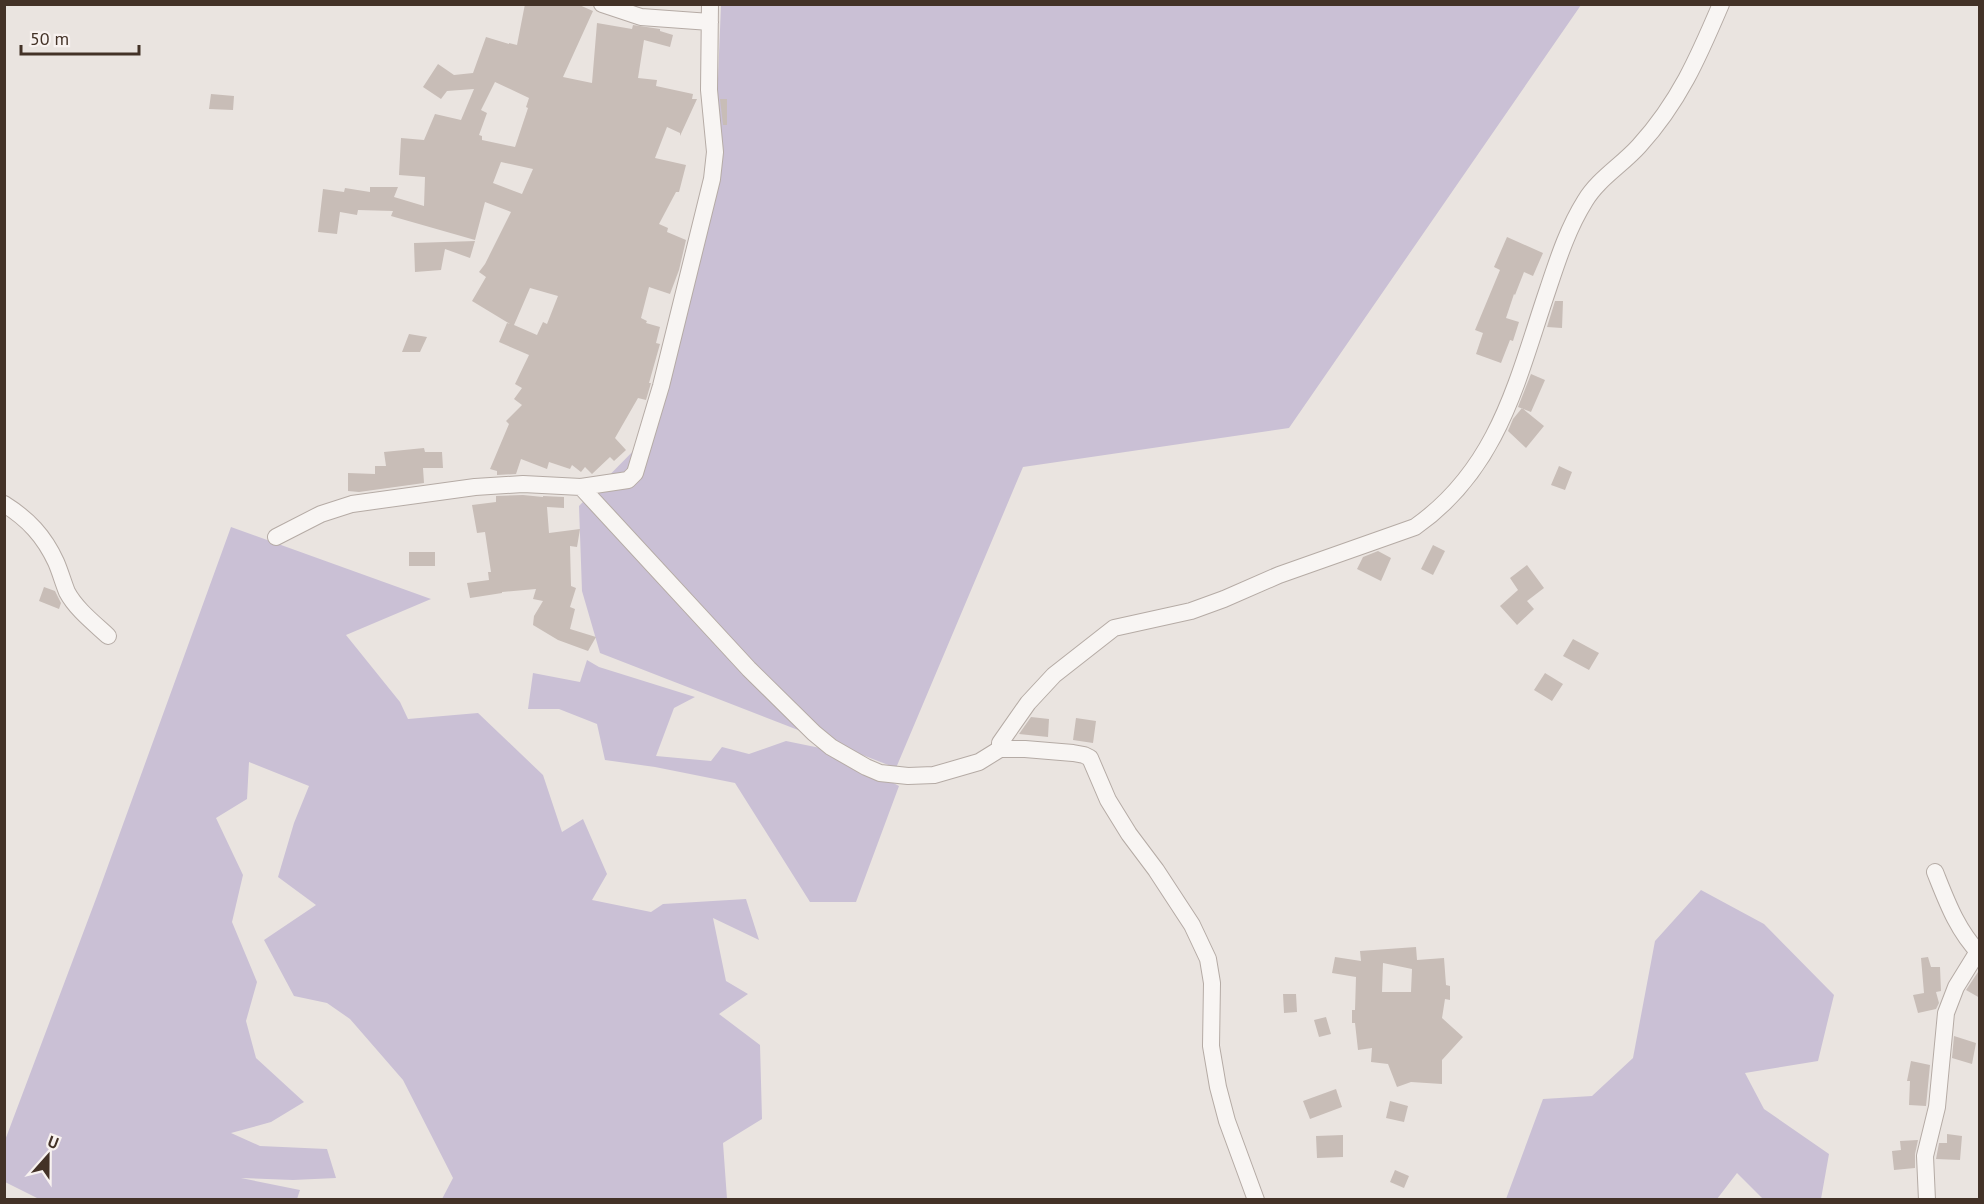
<svg xmlns="http://www.w3.org/2000/svg" width="1984" height="1204" viewBox="0 0 1984 1204" font-family="'PT Sans',sans-serif">
  <rect width="100%" height="100%" fill="#eae4e0"/>
  <path fill="#cac0d5" d="M721,5H1581L1289,428L1023,467L896,768L600,653L582,591L579,506L645,439L715,152Z
    M231,527L431,599L346,635L400,702L408,719L478,713L543,775L562,832L583,819L607,874L592,900L651,912L663,904L746,899L759,940L713,918L726,981L748,994L719,1014L760,1045L762,1119L723,1143L727,1199H442L453,1178L403,1080L350,1019L327,1003L294,996L264,940L316,905L278,877L294,823L309,786L249,762L247,799L216,818L243,875L232,922L257,982L246,1021L256,1058L304,1102L271,1122L231,1133L260,1146L327,1149L336,1178L293,1180L241,1178L300,1190L297,1199H39L5,1182L4,1143L97,896Z
    M587,660L599,667L695,697L674,708L656,756L711,761L722,747L749,754L786,741L830,750L899,786L856,902H810L735,783L655,767L605,760L597,724L559,709H528L533,673L580,682Z
    M1701,890L1764,924L1834,995L1818,1061L1745,1073L1764,1109L1829,1154L1821,1199H1763L1737,1173L1717,1199H1506L1543,1099L1592,1096L1633,1058L1655,941Z"/>
  <path fill="#c8bdb7" fill-rule="evenodd" d="M525,4H577L593,11L563,77L592,83L597,23L632,29L633,25L660,29V31L673,35L670,47L644,40L638,78L657,80L656,86L693,94L692,99H697L680,136V133L667,127L655,158L686,165L679,192H676L659,224L668,228L667,232L686,240L679,270L670,294L649,287L641,318L647,321L646,323L660,327L656,343L660,344L649,383H651L646,400L638,398L615,438L626,450L614,461L610,457L592,474L585,467L581,472L572,465L570,469L549,462L547,469L521,459L516,474L497,475V471L490,469L509,424L506,421L522,405L514,399L522,388L515,384L529,355L499,342L507,323L510,324L472,301L486,277L479,272L485,264L511,212L485,202L475,240L391,216L393,211L358,210L357,215L340,212L337,234L318,232L323,189L344,192L345,188L370,192V187H398L394,197L424,206L425,177L399,175L401,138L424,140L435,114L461,120L474,89L447,91L441,99L423,87L438,64L454,75L473,73L486,37L509,44V43L517,45ZM495,82L529,98L526,107L528,108L515,147L482,140V136L479,135L487,113L481,110ZM501,162L533,169L522,194L493,183ZM530,288L558,296L547,324L543,322L537,335L514,325Z
    M211,94L234,96L233,110L209,109Z
    M720,99H727V125H723Z
    M1507,237L1543,253L1533,276L1524,272L1515,295L1514,294L1506,318L1519,322L1513,341L1510,340L1501,363L1476,354L1483,333L1475,330L1500,270L1494,267Z
    M475,241L470,258L445,249L441,270L415,272L414,243Z
    M1555,301H1563L1562,328L1547,327Z
    M409,334L427,337L420,352H402Z
    M1531,374L1545,380L1531,412L1518,407Z
    M1522,408L1544,426L1526,448L1508,431L1513,419Z
    M424,448L425,452H442L443,468H423L424,483L359,492L348,491V473L375,474V466H386L384,452Z
    M1559,466L1572,472L1565,490L1551,485Z
    M523,495L543,497V496L564,497V508L547,507L549,533L580,529L577,547L570,546L571,586L576,588L570,607L575,609L570,629L596,637L588,651L558,640L533,625L534,616L543,601L533,599L536,589L502,592V593L470,598L467,583L489,580L488,572H491L485,532L477,533L472,505L496,502V496Z
    M1433,545L1445,551L1433,575L1421,569Z
    M1378,551L1391,558L1381,581L1357,569L1363,557Z
    M409,552H435V566H409Z
    M1527,565L1544,588L1527,601L1534,609L1517,625L1500,606L1518,590L1510,578Z
    M44,587L55,591L61,603L59,609L39,601Z
    M1573,639L1599,653L1589,670L1563,656Z
    M1545,673L1563,684L1552,701L1534,690Z
    M1031,717L1049,719L1048,737L1019,734Z
    M1076,718L1096,721L1093,743L1073,740Z
    M1416,947L1417,960L1444,958L1446,985L1450,986V1000L1445,999L1442,1018L1463,1037L1442,1060V1084L1411,1082L1397,1087L1388,1064L1371,1062L1372,1048L1358,1050L1355,1023H1352V1010H1355L1356,977L1332,973L1335,957L1361,961L1360,951ZM1383,963L1412,969L1411,992H1382Z
    M1928,957L1931,967H1940L1941,991L1936,992L1939,1003L1936,1009L1918,1013L1913,995L1924,993L1921,958Z
    M1980,969V998L1966,990Z
    M1283,994H1296L1297,1012L1284,1013Z
    M1326,1017L1331,1034L1319,1037L1314,1020Z
    M1954,1036L1976,1043L1972,1064L1952,1058Z
    M1911,1061L1930,1065L1926,1106L1909,1105L1910,1081H1907Z
    M1336,1089L1342,1107L1310,1119L1303,1101Z
    M1390,1101L1408,1106L1404,1122L1386,1118Z
    M1947,1134L1962,1136L1960,1160L1936,1159L1939,1143H1947Z
    M1343,1135V1157L1317,1158L1316,1136Z
    M1918,1140L1915,1154V1168L1894,1170L1892,1151L1901,1150L1900,1141Z
    M1395,1170L1409,1176L1404,1188L1390,1182Z"/>
  <g fill="none" stroke-linecap="round" stroke-linejoin="round">
    <defs>
      <path id="street" d="M602,4L641,17L710,22
        M581,487L749,669L814,733L831,747L866,767L880,773L908,776L934,775L979,762L1000,749H1025L1073,753L1084,755L1090,758L1108,800L1129,834L1156,870L1192,925L1208,959L1212,983L1211,1046L1218,1087L1227,1121L1256,1200
        M4,504C28,519 44,536 56,562C60,571 63,582 67,592C76,609 94,623 108,636
        M276,537L321,514L352,504L475,487L523,484L581,487L628,480L635,473L661,386L712,179L715,152L709,90L710,4
        M1000,749V743L1028,703L1054,675L1114,628L1191,611L1224,599L1279,575L1415,527C1499,468 1517,380 1548,289C1558,259 1568,228 1585,201C1598,179 1622,165 1639,146C1679,102 1698,58 1721,4
        M1935,872C1947,902 1957,930 1980,954
        M1927,1200L1925,1156L1937,1107L1946,1013L1956,987L1977,953"/>
    </defs>
    <use href="#street" stroke="#b5aba5" stroke-width="18"/>
    <use href="#street" stroke="#f8f5f3" stroke-width="16"/>
  </g>
  <rect width="1984" height="1204" fill="none" stroke="#433227" stroke-width="12"/>
  <g transform="translate(48 1156) rotate(21)" stroke="#f8f2f0" stroke-width="4.5" paint-order="stroke">
  <path d="M0-4.5L10 22L0 15L-10 22Z" fill="#433227"/>
  <text y="-9" font-size="16" font-weight="bold" text-anchor="middle" fill="#433227">U</text>
  </g>
  <path d="M21 45v9h118v-9" fill="none" stroke="#433227" stroke-width="3"/>
  <text x="30" y="45" font-size="18" fill="#433227" stroke="#f8f2f0" stroke-width="4.5" paint-order="stroke">50 m</text>
</svg>
